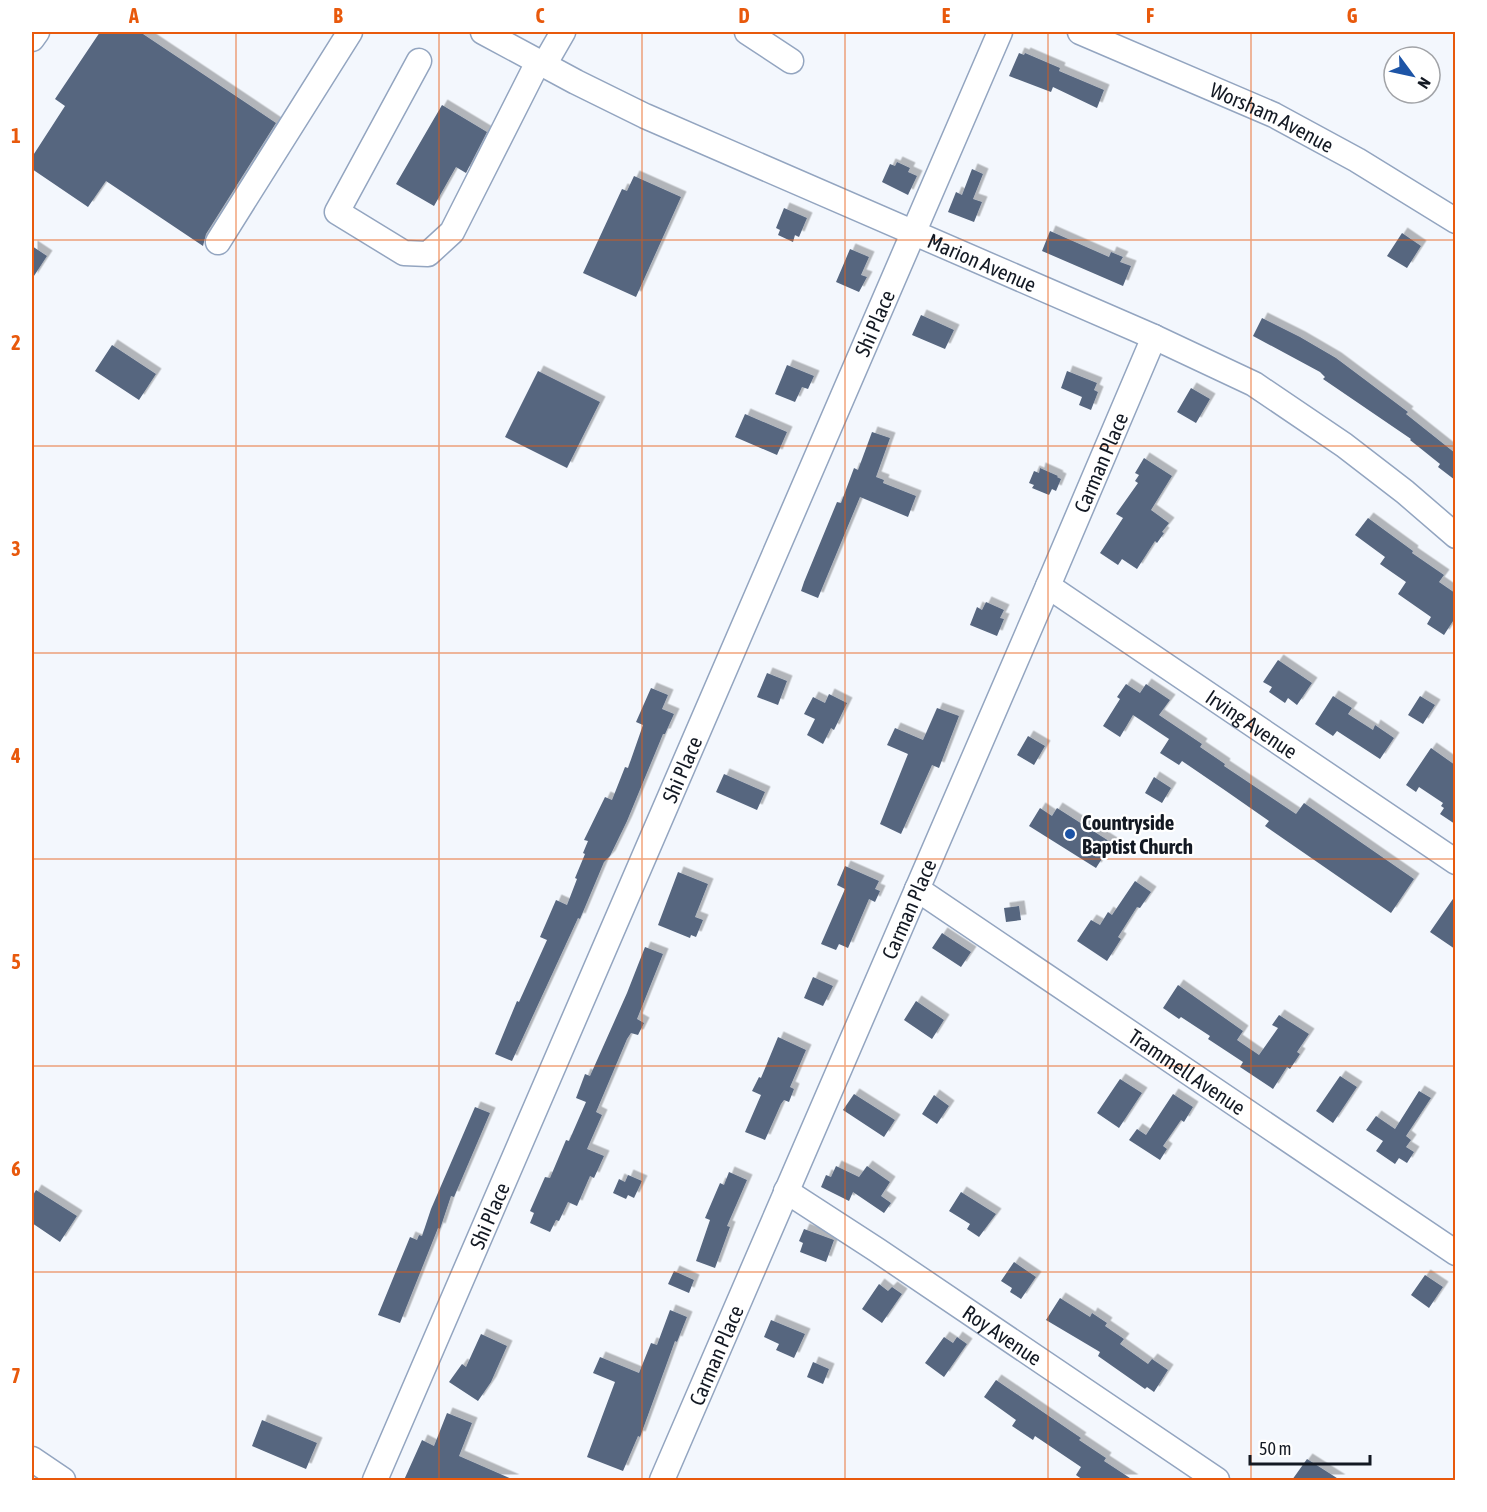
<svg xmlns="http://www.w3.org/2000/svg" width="1487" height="1512" viewBox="0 0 1487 1512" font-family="'Asap Condensed',sans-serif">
  <defs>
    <filter id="shadow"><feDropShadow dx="5.5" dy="-5.5" stdDeviation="0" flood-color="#0004"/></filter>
  </defs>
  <rect width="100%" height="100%" fill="#f3f7fd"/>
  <path fill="#56667f" filter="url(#shadow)" d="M100,32H140L276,123L206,234L203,246L106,181L88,207L32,169V157L65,106L55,99Z
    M1019,53L1024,55L1025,53L1060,68L1059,71L1104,90L1097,108L1053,87L1051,92L1009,76Z
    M442,105L487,132L466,173L456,167L434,206L396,184Z
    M897,162L910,168L908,172L917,176L908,195L882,182L890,164L895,166Z
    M972,169L983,174L973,199L982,202L974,222L948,212L956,192L962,195Z
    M634,176L681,197L636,297L583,273L622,189L627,191Z
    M784,208L807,218L799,237L795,235L793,242L778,235L780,230L776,228Z
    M1050,231L1109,257L1111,252L1123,257L1120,262L1131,266L1123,286L1042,251Z
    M1402,233L1421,246L1407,268L1387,256Z
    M32,246L47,256L32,279Z
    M850,249L869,257L861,275L867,277L859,292L836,282Z
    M921,315L954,330L945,349L912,335Z
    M1262,318L1300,337L1336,358L1408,412L1406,414L1455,453V480L1438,467L1440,464L1410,440L1411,439L1323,379L1325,377L1320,372L1253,336Z
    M112,345L156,374L139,400L95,371Z
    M787,365L814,376L808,389L802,387L795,402L775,394Z
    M538,371L600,402L567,468L505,437Z
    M1067,371L1097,383L1094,390L1098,392L1091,410L1079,405L1082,397L1061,388Z
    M1191,388L1210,399L1196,423L1177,412Z
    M745,414L787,432L777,455L735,437Z
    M872,432L890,438L876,477L884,480L883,483L916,496L908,517L860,497L818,598L801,591L804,582L837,502L841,503L854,468L858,470Z
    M1144,458L1172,476L1151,510L1169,523L1162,532L1164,533L1157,543L1155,541L1137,569L1122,559L1118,565L1100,553L1123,518L1116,514L1138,483L1135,481L1139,475L1135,473Z
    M1040,468L1058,476L1057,477L1061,479L1056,491L1052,489L1049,495L1032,488L1034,485L1029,483L1034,471L1039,473Z
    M1368,518L1413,551L1412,553L1444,575L1439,582L1455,593V618L1444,635L1427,624L1431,617L1398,594L1406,582L1380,564L1385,557L1355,535Z
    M986,602L1004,610L1000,618L1004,619L997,636L970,625L977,607L982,610Z
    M1278,660L1312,683L1297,705L1288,698L1285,703L1269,692L1272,687L1263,682Z
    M767,673L787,681L778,705L757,697Z
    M1126,684L1140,693L1146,684L1170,700L1159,715L1202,744L1200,747L1225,764L1224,766L1296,814L1304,803L1414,879L1391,913L1265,826L1269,821L1226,791L1182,761L1179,765L1160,753L1169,739L1133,715L1120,737L1103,726L1120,699L1117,697Z
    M651,688L668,695L662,709L674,714L665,734H663L627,821L610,856L604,862L580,919L578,918L512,1061L495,1054L517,1001L519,1002L547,940L540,937L556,900L567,905L577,879L575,878L585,854L583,853L588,841L584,840L605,797L612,800L625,767L628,768L643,725L636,722Z
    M829,694L847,703L834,730L831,728L823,744L807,735L815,719L804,714L813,697L825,703Z
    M1333,696L1352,708L1348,714L1373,730L1375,725L1394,738L1380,759L1337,731L1333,736L1315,724Z
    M1420,696L1435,705L1423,724L1408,715Z
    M937,708L959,716L939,768L932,765L901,834L880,824L908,754L887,745L895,728L923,740Z
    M1028,736L1045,746L1034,765L1017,755Z
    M1431,748L1455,765V824L1440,814L1444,808L1441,806L1443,803L1419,787L1416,792L1406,785Z
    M724,774L765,792L757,810L716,792Z
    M1154,777L1171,788L1162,803L1145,793Z
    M1040,808L1052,816L1057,808L1112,843L1096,868L1029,826Z
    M845,866L879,881L875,889L880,891L875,902L869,899L848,948L839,944L836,950L821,944L845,889L837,885Z
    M678,872L708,884L695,917L703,920L696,937L691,935L690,938L658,925Z
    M1135,881L1151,892L1140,908L1137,907L1118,937L1121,939L1107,961L1077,941L1091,920L1100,925L1108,912L1112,915Z
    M1455,896V949L1430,932Z
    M1019,906L1021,920L1006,922L1004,908Z
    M942,933L971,952L961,967L932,948Z
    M645,947L663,954L637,1019L644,1023L638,1035L631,1033L627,1039L596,1112L602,1115L587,1149L604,1156L594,1178L590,1176L577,1206L568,1202L559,1221L556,1220L550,1232L530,1223L534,1213L530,1211L545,1177L550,1178L566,1140L569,1141L586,1102L576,1098L585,1074L590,1076L627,993Z
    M813,977L833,986L823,1006L804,998Z
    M1178,985L1243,1031L1237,1040L1259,1055L1278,1028L1272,1025L1279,1015L1309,1034L1297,1052L1300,1054L1290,1069L1287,1067L1273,1089L1240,1067L1243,1062L1208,1039L1210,1036L1181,1017L1179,1019L1163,1008Z
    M916,1001L944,1020L932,1039L904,1020Z
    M778,1037L806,1050L790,1087L794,1089L789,1102L784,1100L781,1104L765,1140L745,1132L761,1095L752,1091L759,1077L761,1078Z
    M1340,1076L1357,1087L1333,1123L1316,1111Z
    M1120,1079L1142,1093L1119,1128L1097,1113Z
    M1419,1091L1431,1098L1406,1136L1411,1140L1406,1147L1414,1152L1407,1163L1399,1158L1395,1164L1376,1151L1383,1141L1366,1130L1376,1116L1395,1129Z
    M854,1094L895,1120L884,1137L843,1110Z
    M1173,1094L1193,1107L1184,1122L1181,1120L1163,1146L1167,1149L1160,1160L1129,1140L1137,1129L1146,1135Z
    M934,1095L949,1106L937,1124L922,1114Z
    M475,1107L490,1113L454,1197L451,1196L440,1229L438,1228L400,1323L378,1315L410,1237L417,1240L419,1235L422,1236L431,1209Z
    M836,1166L859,1177L867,1166L890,1182L881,1196L891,1203L884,1213L853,1192L849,1201L821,1187L826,1175L831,1177Z
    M729,1172L747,1180L727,1226L730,1227L715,1268L696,1261L710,1220L705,1218L720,1183L724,1185Z
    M628,1175L642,1181L634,1198L628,1195L626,1199L613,1193L619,1179L625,1182Z
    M36,1190L77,1216L60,1242L32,1223V1197Z
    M961,1192L996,1214L979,1237L967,1229L970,1224L949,1211Z
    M804,1229L834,1240L826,1262L800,1252L803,1243L799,1241Z
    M1014,1262L1036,1277L1021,1299L1010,1292L1012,1288L1001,1281Z
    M674,1271L694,1280L689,1293L668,1284Z
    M1425,1275L1443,1287L1429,1308L1411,1295Z
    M879,1284L888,1291L892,1287L902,1294L882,1323L862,1309Z
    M1060,1298L1090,1317L1092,1313L1107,1323L1105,1326L1124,1339L1120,1344L1148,1364L1152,1359L1168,1370L1154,1392L1147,1387L1145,1389L1098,1356L1100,1352L1046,1320Z
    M670,1310L687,1317L677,1342L675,1341L640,1437L638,1436L623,1471L587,1457L615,1382L593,1373L600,1357L639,1373L651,1343L657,1345Z
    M771,1320L805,1334L794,1358L776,1350L779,1344L764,1337Z
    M481,1334L507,1346L491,1382L478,1401L449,1382L462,1364L466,1367Z
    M944,1337L953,1343L957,1337L967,1344L944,1377L925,1363Z
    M813,1362L829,1369L823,1384L807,1377Z
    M996,1380L1081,1438L1079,1440L1106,1458L1104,1461L1133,1480H1083L1076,1475L1081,1467L1035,1436L1033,1440L1012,1426L1016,1420L984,1397Z
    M447,1413L472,1423L459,1456L514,1480H404L422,1440L434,1446Z
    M262,1420L317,1443L306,1469L252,1446Z
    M1307,1459L1340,1480H1292Z"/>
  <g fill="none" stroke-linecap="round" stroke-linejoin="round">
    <defs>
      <g id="minor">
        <path id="s1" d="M483,32L576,82L645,116L1154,337L1254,384L1344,445L1405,492L1456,536"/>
        <path d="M747,32L791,61"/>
        <path id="s2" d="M1080,32L1274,115L1357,160L1456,221"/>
        <path d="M32,39L37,32"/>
        <path d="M419,61L337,212L404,253L428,254L452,232L538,62"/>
        <path d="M544,65L563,32"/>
        <path d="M218,242L350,32"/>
        <path id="s3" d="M1048,586L1456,862"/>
        <path id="s4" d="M917,889L1456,1253"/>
        <path id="s5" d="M786,1191L877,1250L1217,1480"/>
        <path d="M32,1459L63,1480"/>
        <path id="s6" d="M375,1480L1000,32"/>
        <path id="s7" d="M662,1480L1048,586L1154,337"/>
      </g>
    </defs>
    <use href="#minor" stroke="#93a5c0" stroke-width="27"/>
    <use href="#minor" stroke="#fff" stroke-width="24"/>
  </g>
  <path fill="none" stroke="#e8590c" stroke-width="1.5" stroke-opacity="0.55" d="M236,32V1480M439,32V1480M642,32V1480M845,32V1480M1048,32V1480M1251,32V1480M32,240H1456M32,446H1456M32,653H1456M32,859H1456M32,1066H1456M32,1272H1456"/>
  <circle fill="#1d54a6" stroke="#fff" stroke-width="2" cx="1070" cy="834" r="6"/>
  <g text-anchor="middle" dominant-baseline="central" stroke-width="4.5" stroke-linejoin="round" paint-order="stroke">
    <g font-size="21" fill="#131923" stroke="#fff">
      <text stroke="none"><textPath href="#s2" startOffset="210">Worsham Avenue</textPath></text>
      <text stroke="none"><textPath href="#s1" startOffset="550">Marion Avenue</textPath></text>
      <text stroke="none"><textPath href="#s6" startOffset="1260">Shi Place</textPath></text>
      <text stroke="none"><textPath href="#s7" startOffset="1108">Carman Place</textPath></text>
      <text stroke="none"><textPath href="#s3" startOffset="246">Irving Avenue</textPath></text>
      <text stroke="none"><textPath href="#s6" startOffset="774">Shi Place</textPath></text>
      <text stroke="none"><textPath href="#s7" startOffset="622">Carman Place</textPath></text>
      <text stroke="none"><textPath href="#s4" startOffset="326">Trammell Avenue</textPath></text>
      <text stroke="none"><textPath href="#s6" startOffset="288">Shi Place</textPath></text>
      <text stroke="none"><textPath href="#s5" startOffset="260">Roy Avenue</textPath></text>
      <text stroke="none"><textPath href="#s7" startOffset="136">Carman Place</textPath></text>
    </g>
    <g font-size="21" font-weight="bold" fill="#131923" stroke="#fff" text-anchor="start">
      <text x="1082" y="822">Countryside<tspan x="1082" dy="24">Baptist Church</tspan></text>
    </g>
  </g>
  <rect width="1487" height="1512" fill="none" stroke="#ffffff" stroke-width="66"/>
  <g transform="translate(1412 75) rotate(123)"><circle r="28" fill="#ffffff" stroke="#a1a3a7" stroke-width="1.5"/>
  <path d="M0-4.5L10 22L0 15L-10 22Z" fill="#1d54a6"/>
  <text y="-9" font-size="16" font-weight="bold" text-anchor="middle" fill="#131923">N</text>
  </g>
  <path d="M1250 1455v9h120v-9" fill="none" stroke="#131923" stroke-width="3"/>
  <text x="1259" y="1455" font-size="18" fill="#131923" stroke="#ffffff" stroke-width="4.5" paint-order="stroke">50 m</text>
  <rect x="33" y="33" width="1421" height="1446" fill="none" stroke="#e8590c" stroke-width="2"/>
  <g font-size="20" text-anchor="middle" font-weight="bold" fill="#e8590c">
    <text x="134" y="23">A</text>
    <text x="338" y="23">B</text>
    <text x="540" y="23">C</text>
    <text x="744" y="23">D</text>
    <text x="946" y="23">E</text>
    <text x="1150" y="23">F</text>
    <text x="1352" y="23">G</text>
    <text x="16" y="143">1</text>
    <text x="16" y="350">2</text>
    <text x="16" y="556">3</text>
    <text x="16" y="763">4</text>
    <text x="16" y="969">5</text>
    <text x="16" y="1176">6</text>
    <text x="16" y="1383">7</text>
  </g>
</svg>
